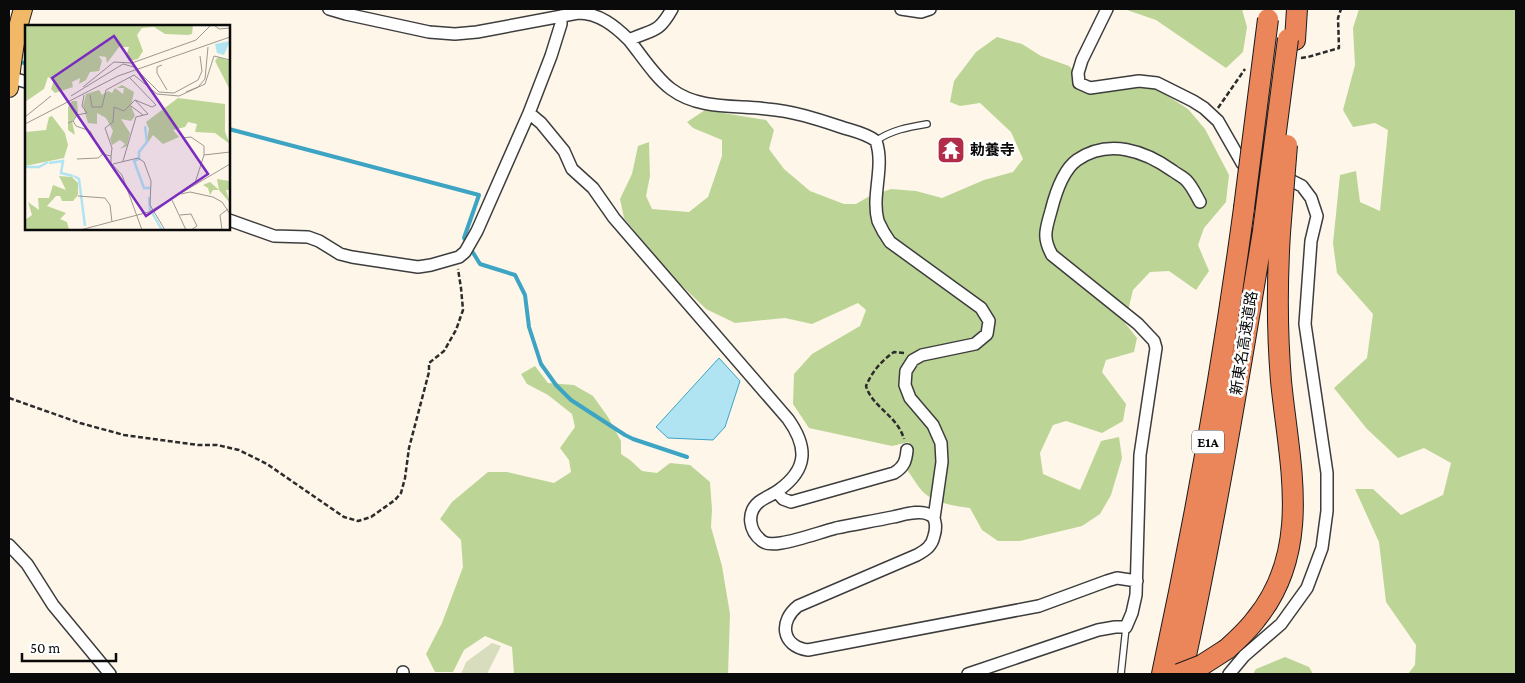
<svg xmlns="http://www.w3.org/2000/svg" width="1525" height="683" viewBox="0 0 1525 683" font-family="'Crimson Pro','Noto Sans JP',serif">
  <rect width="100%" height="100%" fill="#fef6e9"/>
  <path fill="#bcd596" d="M1124,9H1242L1247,27L1243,52L1226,68L1156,20Z
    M1359,9H1516V674H1408L1415,665L1416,645L1386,602L1379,542L1355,489H1373L1401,515L1443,495L1451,463L1424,448L1398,458L1367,429L1334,388L1367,358L1373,314L1337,273L1333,243L1340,175L1356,171L1360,202L1380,211L1388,130L1375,123L1353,127L1343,110L1355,65L1353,28Z
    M997,37L1022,44L1041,56L1069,66L1084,81L1104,92L1135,85L1157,89L1188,109L1205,129L1229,175L1226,202L1204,228L1198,245L1209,271L1196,290L1169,271L1150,272L1133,290L1125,323L1137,338L1134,352L1106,360L1102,372L1126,404L1123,421L1102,433L1066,421L1053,425L1040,453L1043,474L1080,490L1101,441L1119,437L1122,458L1111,495L1100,514L1082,526L1020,541H998L982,530L970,508C956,506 940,504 928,496C919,490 914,479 908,471L911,453L909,442L892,446L809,428L793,404L794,374L812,354L860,326L866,310L858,303L812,324L785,318L735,323L706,309L670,274L624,218L620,199L632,174L638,146L649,142L650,176L646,196L652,209L689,212L708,197L722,156V140L693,128L687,122L705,110L766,120L774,130L769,149L784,169L810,191L844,204H856L868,197L891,189L916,191L942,198L984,180L1013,172L1023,159L1011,132L980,103L960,106L950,102L954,81L976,52Z
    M535,366L548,383L574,385L593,396L608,417L621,441V454L630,460L642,471L657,473L670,463L690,465L710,482L712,510L711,527L722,566L730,614L728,674H514L512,647L485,636L464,650L453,672H435L426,654L442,623L463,567L461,540L440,519L452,502L488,472H507L554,483L571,472L569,460L560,448L575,427L572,414L548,395L527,384L521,374Z
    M1285,657L1309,667L1313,674H1253L1256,669Z"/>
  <path fill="#d7ddbd" d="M492,643L501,646L487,674H461L466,662Z"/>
  <path fill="#b1e4f2" stroke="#3da4c4" d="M719,358L740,381L725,427L713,440L668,438L656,427Z"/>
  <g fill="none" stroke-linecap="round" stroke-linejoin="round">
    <path stroke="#3da4c4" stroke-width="4" d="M16,62L26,63
      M229,129L479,195L464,238L480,264L515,275L525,295L529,327L541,364L556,385L571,400L625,435L633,439L687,457"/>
    <defs>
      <path id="lane" d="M876,141C891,130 909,127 927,124
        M1121,674L1126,627"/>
      <path id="street" d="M329,9L346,14L429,32L455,34L477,32L578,13C599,13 615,26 629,40C653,29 658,34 672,9
        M901,9L921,12L930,9
        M1107,9L1082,60L1078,73L1079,83L1090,88L1139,81L1157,83L1193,101L1204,108L1218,121L1242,163L1261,177L1290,180L1302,186L1311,198L1317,216L1311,241L1305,324L1327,473V511L1322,548L1307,588L1281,624L1244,656L1229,674
        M629,40C642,56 655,77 671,89C699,110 735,105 767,109C793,111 817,119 841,127C853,131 866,133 876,141C885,167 871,195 878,221C881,228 885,235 890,242L981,308L989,321L987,334L975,344L922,355L913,360L906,371L905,385L910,398L933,425L941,443L942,462L934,518
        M9,77L26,82
        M529,113L541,123L564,151L572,169L593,188L614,218L788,419C808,447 808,469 779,490C773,495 765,497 759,502C746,513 749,531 762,541C767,545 775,544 781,543C799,540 818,533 836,528C855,524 874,521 893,517C903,515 920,509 930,515C937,518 936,530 934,536C932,546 926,550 917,555L798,606C779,621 781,646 808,650L1039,606L1107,581L1117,578L1137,581
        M229,220L274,236L308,237L319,241L340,254L352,257L418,267L431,265L459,257L465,252L477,231L529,113L551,56L561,24V16
        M777,492L783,499L791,502L894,473C904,467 906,461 907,450
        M9,545L27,564L53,605L110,674
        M403,674V672
        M968,674L1098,630L1115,627H1126L1132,613L1136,595L1140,455L1156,348L1154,341L1138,324L1052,255C1042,237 1046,229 1051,211C1055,195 1063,170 1077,160C1109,138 1145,151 1173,171C1177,174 1182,176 1186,180C1192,186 1196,195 1200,202"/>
      <path id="primary" d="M9,88C12,61 15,35 23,9"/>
      <path id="highway" d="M1295,40L1297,9
        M1227,649C1237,640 1248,630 1256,619C1313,549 1289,463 1281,381C1277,332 1277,282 1280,233
        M1162,674C1195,520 1223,364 1244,208
        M1182,674C1214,527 1239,379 1263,231"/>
    </defs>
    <use href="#lane" stroke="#3d3d3d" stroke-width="8"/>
    <use href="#street" stroke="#3d3d3d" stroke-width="14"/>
    <use href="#primary" stroke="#1b1b1b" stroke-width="20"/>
    <use href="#highway" stroke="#1b1b1b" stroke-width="22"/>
    <path stroke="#2c2c2c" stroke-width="2.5" stroke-dasharray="5 2.5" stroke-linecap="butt" d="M1301,58L1308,57L1339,48L1338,18L1341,9
      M1218,108L1245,69
      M904,353L894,352C881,361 872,372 866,386C872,407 897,415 904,439
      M9,398L80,423L124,435L198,445H217L239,450L267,464L344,517L358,521L371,517L395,500L401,493L405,478L409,448L429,372V363L444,351L456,330L463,310L461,288L458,269"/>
    <use href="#lane" stroke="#fff" stroke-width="5.5"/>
    <use href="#street" stroke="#fff" stroke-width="11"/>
    <use href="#primary" stroke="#f0b867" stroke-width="18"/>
    <use href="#highway" stroke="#eb855a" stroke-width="20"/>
    <defs>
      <path id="highway-bridge" d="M1244,208L1268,19
        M1263,231L1288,39
        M1280,233L1287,145
        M1179,674L1202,665L1227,649"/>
    </defs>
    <use href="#highway-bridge" stroke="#1b1b1b" stroke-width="22" stroke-linecap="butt"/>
    <use href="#highway-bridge" stroke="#eb855a" stroke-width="20"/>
  </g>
  <defs>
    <symbol id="temple-square" viewBox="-11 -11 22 22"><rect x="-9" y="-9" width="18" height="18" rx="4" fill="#b02c48" stroke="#fff"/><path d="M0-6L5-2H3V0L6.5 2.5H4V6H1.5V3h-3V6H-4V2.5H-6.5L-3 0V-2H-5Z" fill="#fff"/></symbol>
  </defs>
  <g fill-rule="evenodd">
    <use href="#temple-square" x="935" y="134" width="32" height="32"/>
  </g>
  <g text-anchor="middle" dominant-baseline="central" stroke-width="5" stroke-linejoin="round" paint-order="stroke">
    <rect fill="#fff" stroke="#545454" stroke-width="1" x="1192" y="430.5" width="32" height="23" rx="4"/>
    <g font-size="14" font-weight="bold" fill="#0a0a0a">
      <text x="1208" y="442">E1A</text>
    </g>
    <g font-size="15" font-weight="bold" fill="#0a0a0a" stroke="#fff" text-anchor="start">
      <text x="970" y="150">勅養寺</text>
    </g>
    <g font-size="15" fill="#0a0a0a" stroke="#fff">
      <text transform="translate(1244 343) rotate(-81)">新東名高速道路</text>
    </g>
  </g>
  <g transform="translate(25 25)">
    <rect width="205" height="205" fill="#fef6e9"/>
    <path d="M0,0H168L167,9L163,10L140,9L129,2L117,3L112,10L118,26L113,34L104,36L101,31L104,22H94L82,38L81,32L74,31L77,36L74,46L65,47L61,55L54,59L55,53L47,57L48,62L30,68L26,64L29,55L23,52L19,64L0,77ZM193,32L205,36V65L190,36ZM97,60L109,67L106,81L110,91L106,96L96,94L105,108L102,121L95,124L100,119L95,115L87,120L85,114L88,106L81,93L72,88V99L63,98L58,81L61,69L74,65L77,70L83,66L87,68L90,63L98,69L99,63H92ZM153,73L200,79V107L205,119L190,108L170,107L172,99L163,97L160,102L148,105L154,112L138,119L128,110L121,120L124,104L121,97ZM47,76H52L53,88L47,96L50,110L43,105V82ZM27,91L40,108L43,120L39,133L0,141V107L21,105L24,92ZM34,151L47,152L53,158V170L48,176H37L35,171H31L22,181L41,188L35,194L42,197L44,205H0V195L7,190L3,177L14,185L13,173H24L28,160L41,165ZM192,154L205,156V165H201L205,178L194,165H188L185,170L183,163L178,160L185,157L194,165Z" fill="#bcd596"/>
    <path d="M205,16L199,30L192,28L190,19Z" fill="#b1e4f2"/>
    <path fill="none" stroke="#b1e4f2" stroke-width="2.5" d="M120,101L122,117L114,127V134L109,136L119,163H125M24,138L38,136L36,148L48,151M0,142H14L23,137M49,151L54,154L60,201M124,172L125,184L137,205"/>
    <path fill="none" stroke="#9c9890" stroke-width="1" d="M189,0L194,4L205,3M137,40L132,42V48L142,65M58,62L89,37L107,38L171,15L186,0M161,67L173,62L180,54L183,22M65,70L67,82H77L81,65L109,50L132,69L154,71L180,59L189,31L205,35M46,71L98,39L109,42L134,67L149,68L173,55L177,46L175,31M106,81L118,90M0,92L26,71M48,96L52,90L62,88L57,81L59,70M43,98L48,96L51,101L65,106L77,129L86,131V138L97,150L117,205M0,99L93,51L205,12M157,113L166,112L179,121V130L205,127M86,131L87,123L80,103L88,97L89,82L99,86L110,75M52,134L73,133L78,129M98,136L111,92L123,89L110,75L127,82L131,80L104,52M88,139L113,133L119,137L126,156L125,180L140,205M170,158L179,130M156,169L165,167L188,172L197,177L205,189M53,171L80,173L85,180L87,197M147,175L161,205M155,190L166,189L172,201L166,205M55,205L124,187L205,139M197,205L195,190L203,184"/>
    <path fill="#7b2cbf" fill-opacity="0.15" stroke="#7b2cbf" stroke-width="2.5" d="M89,11L183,149L121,191L27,53Z"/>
    <rect width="205" height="205" fill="none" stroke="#0a0a0a" stroke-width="2.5"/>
  </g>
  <rect width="1525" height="683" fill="none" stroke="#0a0a0a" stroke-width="20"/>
  <path d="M22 653v8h94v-8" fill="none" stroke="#0a0a0a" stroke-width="2.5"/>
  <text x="30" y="653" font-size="15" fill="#0a0a0a" stroke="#ffffff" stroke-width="4" paint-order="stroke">50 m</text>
</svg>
